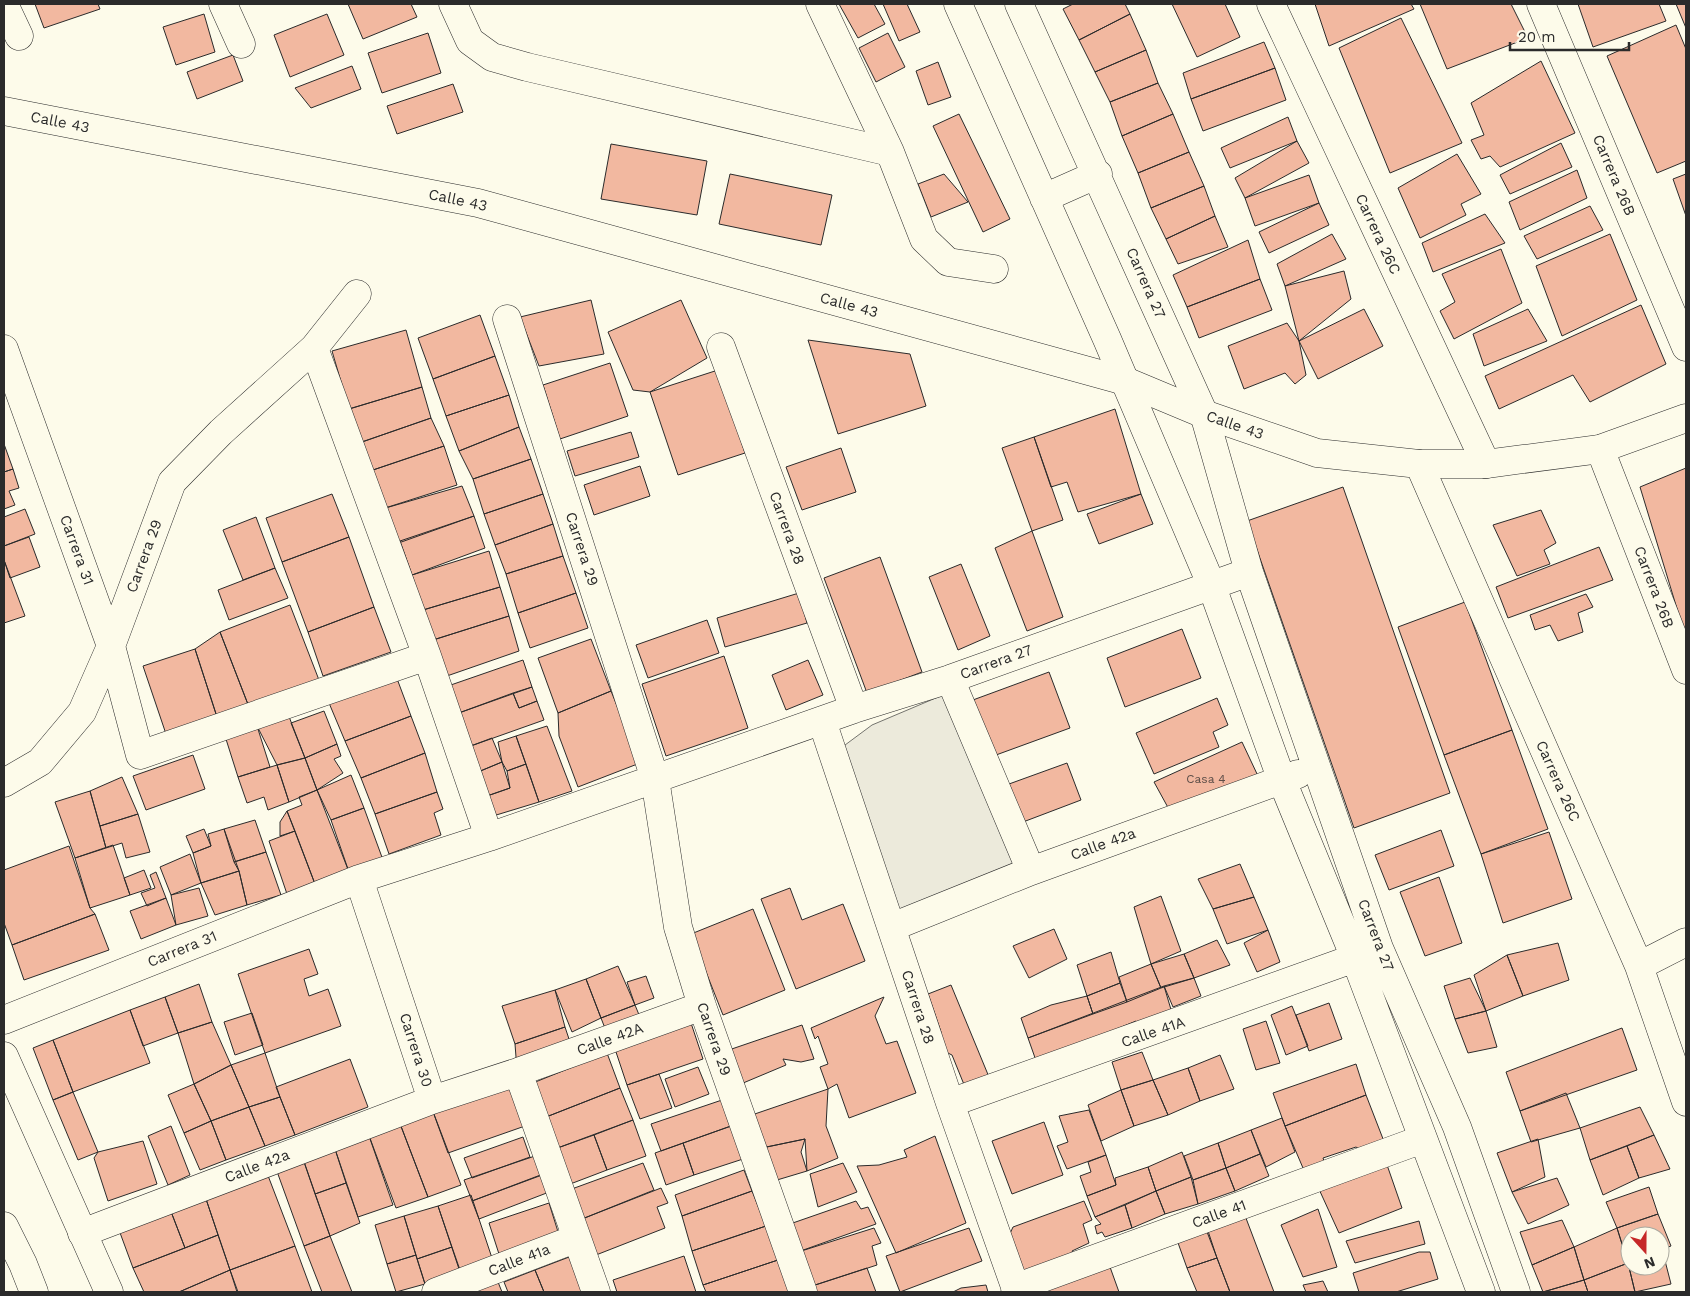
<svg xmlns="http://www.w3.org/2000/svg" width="1690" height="1296" viewBox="0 0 1690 1296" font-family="'Work Sans',sans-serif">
  <rect width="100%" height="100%" fill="#fdfbea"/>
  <path fill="#eceadb" stroke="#74746e" d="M957,689L1031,871L892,927L841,748L872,725Z"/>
  <path fill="#f2b8a0" stroke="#2b2b2b" d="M35,4H98L100,9L44,28Z
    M348,4H411L417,17L363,39Z
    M839,4H874L885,24L858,38Z
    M883,4H907L920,32L899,41Z
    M1073,4H1125L1130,14L1079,40L1063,9Z
    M1172,4H1225L1240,37L1197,57Z
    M1315,4H1411L1414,9L1329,46Z
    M1420,4H1511L1528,38L1447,69Z
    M1578,4H1659L1666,21L1593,47Z
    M1676,4H1686V28Z
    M204,14L215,52L176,65L163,27Z
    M327,14L344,55L290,77L274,35Z
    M1130,14L1146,50L1095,72L1079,40Z
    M1401,18L1462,143L1390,173L1339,48Z
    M1676,25L1686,49V161L1657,173L1607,56Z
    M428,33L441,73L382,93L368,53Z
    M888,33L905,67L876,82L859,48Z
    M1264,42L1275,68L1191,99L1183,73Z
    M1146,50L1158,83L1110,102L1095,72Z
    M233,55L243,81L197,99L187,72Z
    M1541,61L1575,133L1500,167L1490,156L1481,159L1471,140L1484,135L1471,103Z
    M938,62L951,97L928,105L916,71Z
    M352,66L361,89L311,108L295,88Z
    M1275,68L1286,100L1203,131L1191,99Z
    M1158,83L1173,114L1122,136L1110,102Z
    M453,84L463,112L397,134L387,106Z
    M959,114L1010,219L983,232L933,126Z
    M1173,114L1189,152L1138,173L1122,136Z
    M1288,117L1297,141L1230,168L1221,148Z
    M1297,141L1309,163L1245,198L1235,178Z
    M1561,143L1572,167L1510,194L1500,175Z
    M611,144L707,161L697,215L601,199Z
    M1189,152L1204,186L1151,208L1138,173Z
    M1457,154L1481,194L1461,204L1466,215L1420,238L1398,188Z
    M1577,170L1587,198L1520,230L1509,202Z
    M730,174L832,195L821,245L719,224Z
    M944,174L968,202L931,217L918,184Z
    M1686,174V216L1673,179Z
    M1309,175L1319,203L1255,226L1245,198Z
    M1204,186L1215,216L1166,239L1151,208Z
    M1319,203L1329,225L1269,253L1259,232Z
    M1590,206L1603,230L1537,259L1524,236Z
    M1485,214L1505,243L1433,272L1422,243Z
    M1215,216L1228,247L1178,264L1166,239Z
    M1332,234L1346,259L1285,286L1277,264Z
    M1610,234L1637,300L1562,336L1536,266Z
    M1248,240L1260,279L1187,307L1173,275Z
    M1501,249L1522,303L1454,339L1440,311L1455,302L1442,274Z
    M1344,271L1351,299L1299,341L1285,286Z
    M1260,279L1272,310L1199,338L1187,307Z
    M591,300L604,354L539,366L520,317Z
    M681,300L707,358L650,392L633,390L608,332Z
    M1641,305L1666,364L1590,402L1573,375L1499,409L1485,376Z
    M1364,309L1383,346L1318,379L1299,341Z
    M1528,309L1547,341L1484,366L1473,334Z
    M480,315L495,356L433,379L418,338Z
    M1287,323L1299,341L1306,375L1295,384L1285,373L1244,389L1228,346Z
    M406,330L422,387L349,409L332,351Z
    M808,340L910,354L926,406L838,434Z
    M495,356L509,395L446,416L433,379Z
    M610,363L628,416L560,439L543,385Z
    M718,370L745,453L678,475L650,392Z
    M422,387L431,418L359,443L349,409Z
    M509,395L519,427L459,451L446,416Z
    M1115,409L1141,494L1078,512L1067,482L1051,487L1034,437Z
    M431,418L444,446L370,471L359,443Z
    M519,427L531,459L473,479L459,451Z
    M631,432L639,457L575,476L567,451Z
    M1034,437L1063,520L1032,531L1002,448Z
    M4,444L13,469L4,472Z
    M444,446L457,485L382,509L370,471Z
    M841,448L856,492L802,510L786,467Z
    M531,459L543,494L484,514L473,479Z
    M640,466L650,496L594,515L584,485Z
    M1686,468V634L1685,635L1640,487Z
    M13,469L19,488L9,491L15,505L4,509V472Z
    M462,486L474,516L393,545L382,509Z
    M1343,487L1450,793L1354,828L1247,521Z
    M332,494L349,537L282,562L266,518Z
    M543,494L553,524L495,545L484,514Z
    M1141,494L1153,524L1099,544L1087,514Z
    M25,509L35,534L4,546V517Z
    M1541,510L1556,543L1544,550L1550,564L1517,576L1493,525Z
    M474,516L485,548L412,575L400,541Z
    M256,517L275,568L243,580L223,530Z
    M553,524L563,556L506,574L495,545Z
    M1032,531L1063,617L1027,631L995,548Z
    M29,537L40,567L10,578L4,560V546Z
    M349,537L374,607L308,632L282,562Z
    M1599,547L1613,580L1508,618L1496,587Z
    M489,551L500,587L423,610L412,575Z
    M563,556L576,593L518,613L506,574Z
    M880,557L922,672L867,693L824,578Z
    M4,560L25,616L4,623Z
    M961,564L990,636L958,650L929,577Z
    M275,568L288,598L229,620L218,590Z
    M500,587L509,616L433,640L423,610Z
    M576,593L588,628L530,648L518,613Z
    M799,593L807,623L725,647L717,618Z
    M1586,594L1593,607L1578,613L1583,632L1558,641L1550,625L1535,630L1530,615Z
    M1465,602L1512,730L1444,755L1398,627Z
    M290,605L319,680L249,707L220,632Z
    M374,607L391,652L323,676L308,632Z
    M509,616L519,651L444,677L433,640Z
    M707,620L719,653L648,678L636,645Z
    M1182,629L1201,678L1125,707L1107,658Z
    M220,632L249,707L217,717L195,649Z
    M591,639L611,691L558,713L538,658Z
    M195,649L217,717L166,734L143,666Z
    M724,656L748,728L666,756L642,684Z
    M523,660L532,687L456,714L445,687Z
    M808,660L823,695L786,710L772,675Z
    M1049,672L1070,728L996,755L962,704Z
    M396,676L411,716L345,741L329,703Z
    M532,687L537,701L519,708L513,693Z
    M611,691L640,763L578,787L559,736L558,713Z
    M513,693L519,708L537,701L544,720L468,747L456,714Z
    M1217,698L1228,725L1213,732L1219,747L1154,774L1136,733Z
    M324,711L337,744L305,758L291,723Z
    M288,714L305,758L277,765L257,726Z
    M411,716L425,753L361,778L345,741Z
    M257,726L270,767L238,777L225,736Z
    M547,726L572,791L539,802L516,736Z
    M1512,730L1548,829L1481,854L1444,755Z
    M516,736L526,764L507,771L502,762L498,742Z
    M492,738L502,762L478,772L468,747Z
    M1242,742L1258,776L1171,813L1154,782Z
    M337,744L341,756L334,759L343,773L317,790L305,758Z
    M425,753L437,792L375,814L361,778Z
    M193,755L205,789L146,810L133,776Z
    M305,758L317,790L289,802L277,765Z
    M502,762L510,788L487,796L478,772Z
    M1067,763L1081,800L1023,822L1009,784Z
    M526,764L539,802L493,816L487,796L510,788L507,771Z
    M277,765L289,802L268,810L264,797L247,803L238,777Z
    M351,775L364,808L331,820L317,790Z
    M122,777L138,814L100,826L90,791Z
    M317,790L349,872L315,884L287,811L302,805L299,797Z
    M90,791L106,848L75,858L55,802Z
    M437,792L443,809L434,813L441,835L389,854L375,814Z
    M364,808L383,860L349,872L331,820Z
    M287,811L295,831L280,836V822Z
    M138,814L150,852L126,858L122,843L106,848L100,826Z
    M255,820L266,852L234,862L224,829Z
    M204,829L211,846L193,853L186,836Z
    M224,829L239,871L201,883L193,853L211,846L208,834Z
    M1441,830L1454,866L1389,890L1375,855Z
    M295,831L315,884L287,894L269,841Z
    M1549,832L1572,899L1503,923L1481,854Z
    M113,845L130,895L90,908L75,858Z
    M69,846L90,908L95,914L12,945L4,923V870Z
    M266,852L281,895L247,905L239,871L234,862Z
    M190,854L201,883L171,895L160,867Z
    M1240,864L1254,897L1213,909L1198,879Z
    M144,870L151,888L130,895L124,878Z
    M239,871L247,905L215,915L201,883Z
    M156,872L166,898L147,906L141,893L155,888L150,875Z
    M1439,877L1462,943L1425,956L1400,892Z
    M199,888L208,916L176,925L171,895Z
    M790,888L802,920L843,904L865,961L796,989L761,899Z
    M1161,896L1181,951L1151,964L1134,907Z
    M1254,897L1268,930L1227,944L1213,909Z
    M166,898L176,925L141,939L130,911Z
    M753,909L785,990L723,1015L691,934Z
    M95,914L109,950L24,980L12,945Z
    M1054,929L1067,959L1029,978L1013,946Z
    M1268,930L1280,962L1257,972L1244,943Z
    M1217,940L1230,965L1194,978L1184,954Z
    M1558,943L1569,980L1523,996L1507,955Z
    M309,949L318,974L304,979L309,996L328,989L341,1026L265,1053L238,974Z
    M1111,952L1120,983L1087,996L1077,965Z
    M1184,954L1194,978L1161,988L1151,964Z
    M1507,955L1523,996L1486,1011L1474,975Z
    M1151,964L1161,988L1127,1002L1119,977Z
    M618,966L635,1005L601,1018L586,979Z
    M646,976L654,998L635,1005L627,982Z
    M1194,978L1201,996L1173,1007L1164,986Z
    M1470,978L1486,1011L1455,1019L1444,986Z
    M586,979L601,1018L572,1032L555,990Z
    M1120,983L1127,1002L1093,1014L1087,996Z
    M199,984L212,1022L178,1033L165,997Z
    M951,985L989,1077L965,1087L952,1055L935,1047L941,1032L928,994Z
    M1164,986L1175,1023L1148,1032L1136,1021L1071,1048L1039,1069L1028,1038Z
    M555,990L565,1027L515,1044L502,1006Z
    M1087,996L1093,1014L1028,1038L1021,1018L1051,1005Z
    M165,997L178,1033L143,1046L130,1010Z
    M884,997L875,1016L886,1044L897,1041L916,1093L849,1118L837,1084L828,1089L820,1067L828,1064L818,1036L815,1039L811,1028Z
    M1329,1003L1342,1039L1309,1051L1296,1015Z
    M635,1005L642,1022L608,1036L601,1018Z
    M1292,1006L1308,1046L1286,1055L1271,1015Z
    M130,1010L150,1063L73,1092L53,1040Z
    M1486,1011L1497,1047L1468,1053L1455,1019Z
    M252,1013L263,1045L235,1055L224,1022Z
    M1266,1021L1280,1063L1256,1070L1243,1029Z
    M212,1022L231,1065L194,1084L178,1033Z
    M691,1023L703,1059L627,1085L615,1049Z
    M802,1025L814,1059L801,1062L783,1059L786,1065L736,1086L720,1053Z
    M565,1027L573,1051L517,1070L515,1044Z
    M1622,1028L1637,1070L1520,1111L1506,1072Z
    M53,1040L73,1092L53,1100L33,1048Z
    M1142,1052L1153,1080L1121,1090L1112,1062Z
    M265,1053L280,1097L249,1107L231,1065Z
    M607,1053L620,1088L541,1119L528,1085Z
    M1220,1055L1234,1089L1200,1101L1188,1068Z
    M350,1059L368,1107L295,1135L276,1087Z
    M1356,1064L1366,1095L1285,1126L1273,1093Z
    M231,1065L249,1107L211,1121L194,1084Z
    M698,1067L709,1094L675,1107L665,1079Z
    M1188,1068L1200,1101L1168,1115L1153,1080Z
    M659,1074L672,1108L640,1119L627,1085Z
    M1153,1080L1168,1115L1134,1126L1121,1090Z
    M508,1082L525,1126L448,1153L432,1109Z
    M194,1084L211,1121L184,1133L168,1095Z
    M620,1088L633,1120L552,1150L541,1119Z
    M828,1089L826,1126L838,1158L807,1171L805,1139L757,1149L743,1118Z
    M1121,1090L1134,1126L1101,1141L1088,1105Z
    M73,1092L98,1152L78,1160L53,1100Z
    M1566,1093L1580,1128L1531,1142L1520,1111Z
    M1366,1095L1385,1144L1365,1153L1356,1147L1323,1158L1326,1167L1306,1175L1285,1126Z
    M280,1097L295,1135L265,1146L249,1107Z
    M722,1100L731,1126L661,1151L651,1124Z
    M249,1107L265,1146L226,1160L211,1121Z
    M1640,1107L1654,1135L1590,1160L1580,1128Z
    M432,1109L461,1185L428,1197L399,1121Z
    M1089,1110L1106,1155L1067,1169L1057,1146L1068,1142L1059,1116Z
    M1282,1118L1295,1152L1266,1167L1251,1130Z
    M633,1120L646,1156L607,1170L594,1135Z
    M211,1121L226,1160L200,1170L184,1133Z
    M399,1121L428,1197L396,1208L368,1133Z
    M1044,1122L1063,1175L1012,1194L992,1141Z
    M171,1126L190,1175L168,1185L148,1136Z
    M731,1126L743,1159L694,1175L683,1143Z
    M1251,1130L1260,1154L1226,1168L1218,1143Z
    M368,1133L393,1205L358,1217L334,1146Z
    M594,1135L607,1170L565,1186L552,1150Z
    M1654,1135L1670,1169L1639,1178L1627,1146Z
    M935,1136L966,1223L896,1253L857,1166L879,1165L907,1157L904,1150Z
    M523,1137L530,1157L472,1178L464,1158Z
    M805,1139L801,1152L807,1171L767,1183L757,1149Z
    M1538,1139L1545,1177L1512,1192L1497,1153Z
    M143,1141L157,1184L108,1201L94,1158L98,1152Z
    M683,1143L694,1175L666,1185L655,1153Z
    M1218,1143L1226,1168L1193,1180L1184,1156Z
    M334,1146L346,1183L315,1194L302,1156Z
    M1627,1146L1639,1178L1603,1195L1590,1160Z
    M1182,1152L1191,1177L1156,1191L1148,1167Z
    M1260,1154L1269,1176L1235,1191L1226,1168Z
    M1106,1155L1116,1185L1087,1196L1080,1176L1091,1172L1088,1162Z
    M302,1156L330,1236L304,1246L275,1166Z
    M535,1156L542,1175L472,1201L464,1180Z
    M1386,1162L1402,1208L1339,1233L1318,1187Z
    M643,1163L654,1190L582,1219L569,1190Z
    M843,1163L857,1192L818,1207L810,1174Z
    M1148,1167L1156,1191L1095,1217L1087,1196L1116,1185L1115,1178Z
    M1226,1168L1235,1191L1198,1204L1193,1180Z
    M744,1170L752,1191L682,1216L675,1195Z
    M551,1171L557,1189L479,1219L472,1201Z
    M267,1173L295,1246L230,1270L205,1196Z
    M1191,1177L1198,1204L1165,1214L1156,1191Z
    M1557,1178L1569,1205L1528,1224L1512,1192Z
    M346,1183L360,1223L330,1236L315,1194Z
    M1649,1187L1658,1214L1617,1228L1606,1202Z
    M661,1188L668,1203L657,1207L665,1228L596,1255L582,1219Z
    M752,1191L766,1226L692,1251L682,1216Z
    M1156,1191L1165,1214L1132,1228L1125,1205Z
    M471,1195L492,1258L459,1269L438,1206Z
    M205,1196L218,1235L185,1248L170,1209Z
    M856,1201L861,1209L868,1207L876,1224L795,1253L787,1225Z
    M1084,1201L1092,1220L1083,1224L1089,1243L1072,1251L1078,1264L1026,1280L1008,1238L1013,1227Z
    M549,1203L559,1235L499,1254L489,1223Z
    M1125,1205L1132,1228L1105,1237L1102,1232L1097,1234L1095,1226L1101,1224L1095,1217Z
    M1241,1205L1274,1292H1230L1204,1224Z
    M438,1206L452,1247L417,1259L404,1216Z
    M170,1209L185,1248L133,1268L119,1230Z
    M1318,1209L1337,1267L1303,1277L1281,1225Z
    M1658,1214L1671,1246L1660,1250V1236H1630L1628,1263L1617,1228Z
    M404,1216L416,1255L387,1264L375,1225Z
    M1562,1220L1574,1247L1532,1265L1520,1232Z
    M1419,1221L1425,1244L1355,1263L1346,1241Z
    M766,1226L778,1260L703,1285L692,1251Z
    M874,1228L881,1243L872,1246L877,1265L809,1287L795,1253Z
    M969,1228L982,1261L900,1292L886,1256Z
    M1617,1228L1628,1263L1584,1280L1574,1247Z
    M1208,1231L1217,1258L1187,1268L1177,1240Z
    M218,1235L230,1270L179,1292H144L133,1268Z
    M330,1236L352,1292H322L304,1246Z
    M295,1246L312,1292H238L230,1270Z
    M452,1247L461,1273L425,1284L417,1259Z
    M1574,1247L1584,1280L1543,1292L1532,1265Z
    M1662,1249L1671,1284L1635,1292L1628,1263L1630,1262V1266H1660V1250Z
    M1419,1252H1430L1438,1279L1396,1292H1359L1353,1273Z
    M577,1254L592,1292H544L535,1270Z
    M416,1255L425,1284L396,1292L387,1264Z
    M684,1256L696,1292H617L613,1280Z
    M1217,1258L1230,1292H1197L1187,1268Z
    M778,1260L789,1292H706L703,1285Z
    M1628,1263L1635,1292H1588L1584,1280Z
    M1110,1267L1119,1292H1037Z
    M867,1268L876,1292H811L809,1287Z
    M230,1270L237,1292H179Z
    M535,1270L544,1292H508L504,1282Z
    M1584,1280L1588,1292H1543Z
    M1323,1281L1328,1292H1306L1303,1285Z
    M498,1282L502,1292H471Z
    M986,1285L988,1292H953L961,1288Z"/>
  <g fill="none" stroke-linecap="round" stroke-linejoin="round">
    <defs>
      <path id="minor" d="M4,4L19,36
        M223,4L241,44
        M453,4L470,41L492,57L527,67L890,152
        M820,4L890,152L924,239L948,262L994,269
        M958,4L1107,339L1211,584L1281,778L1355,958L1481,1292
        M1019,4L1204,414L1249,572L1379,948L1457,1127L1516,1292
        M1271,4L1486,464
        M1541,4L1686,347
        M1044,198L1098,174
        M507,319L655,779L678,927L702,1006L803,1292
        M721,347L854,709
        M314,348L427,656L489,837
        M4,349L111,646L140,755L427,656
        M1600,449L1686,670
        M1419,464L1639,966L1686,1102
        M950,679L1031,871
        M822,721L950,1103L1017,1292
        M4,783L40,762L82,712L111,646L172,482L221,432L314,348L357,294
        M359,879L432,1100
        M892,927L1031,871L1298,774
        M1639,966L1686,942
        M4,1020L359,879L489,837L854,709L950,679L1249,572
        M518,1072L596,1292
        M950,1103L1355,958
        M82,1233L432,1100L518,1072L702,1006
        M1015,1288L1423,1139
        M436,1292L575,1239"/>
      <path id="tertiary" d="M4,111L478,203L1125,381L1204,414L1317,453L1419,464H1486L1600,449L1686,418
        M4,1056L109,1292
        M4,1226L23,1264L34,1292"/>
    </defs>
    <use href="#minor" stroke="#2b2b2b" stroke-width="29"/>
    <use href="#tertiary" stroke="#2b2b2b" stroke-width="29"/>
    <use href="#minor" stroke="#fdfbea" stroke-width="28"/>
    <use href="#tertiary" stroke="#fdfbea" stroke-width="28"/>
  </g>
  <g text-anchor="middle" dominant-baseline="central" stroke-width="4" stroke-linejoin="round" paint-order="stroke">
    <g font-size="12" fill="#5d4e48">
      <text x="1206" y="779">Casa 4</text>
    </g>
    <g font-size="15" fill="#2b2b2b" stroke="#fdfbea">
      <text transform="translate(60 122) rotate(11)">Calle 43</text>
      <text transform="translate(1614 175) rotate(67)">Carrera 26B</text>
      <text transform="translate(458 200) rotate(12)">Calle 43</text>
      <text transform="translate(1378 234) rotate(65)">Carrera 26C</text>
      <text transform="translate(1146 283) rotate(66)">Carrera 27</text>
      <text transform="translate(849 305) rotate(15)">Calle 43</text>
      <text transform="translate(1235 425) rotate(19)">Calle 43</text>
      <text transform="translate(787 528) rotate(70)">Carrera 28</text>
      <text transform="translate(582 549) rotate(72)">Carrera 29</text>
      <text transform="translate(77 550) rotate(70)">Carrera 31</text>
      <text transform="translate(144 556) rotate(-70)">Carrera 29</text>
      <text transform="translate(1654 587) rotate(69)">Carrera 26B</text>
      <text transform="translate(996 662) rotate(-20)">Carrera 27</text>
      <text transform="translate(1558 781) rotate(66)">Carrera 26C</text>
      <text transform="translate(1103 844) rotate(-20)">Calle 42a</text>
      <text transform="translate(1376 935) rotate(69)">Carrera 27</text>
      <text transform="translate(182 949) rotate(-22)">Carrera 31</text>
      <text transform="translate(918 1007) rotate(72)">Carrera 28</text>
      <text transform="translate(1153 1032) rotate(-19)">Calle 41A</text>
      <text transform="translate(610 1039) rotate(-20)">Calle 42A</text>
      <text transform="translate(714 1039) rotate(71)">Carrera 29</text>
      <text transform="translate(416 1050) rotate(72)">Carrera 30</text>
      <text transform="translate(257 1166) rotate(-21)">Calle 42a</text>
      <text transform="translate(1219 1214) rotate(-20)">Calle 41</text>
      <text transform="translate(519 1260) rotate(-21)">Calle 41a</text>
    </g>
  </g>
  <rect width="1690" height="1296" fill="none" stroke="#2b2b2b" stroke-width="10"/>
  <g transform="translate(1645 1251) rotate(159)"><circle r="24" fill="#fdfbea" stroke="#a9a89e"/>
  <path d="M0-4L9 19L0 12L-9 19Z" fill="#c62828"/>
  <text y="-8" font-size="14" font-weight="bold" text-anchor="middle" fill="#2b2b2b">N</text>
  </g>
  <path d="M1510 42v8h119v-8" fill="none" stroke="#2b2b2b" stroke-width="2.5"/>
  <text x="1518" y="42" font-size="15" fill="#2b2b2b" stroke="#fdfbea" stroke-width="4" paint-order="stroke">20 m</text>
</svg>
